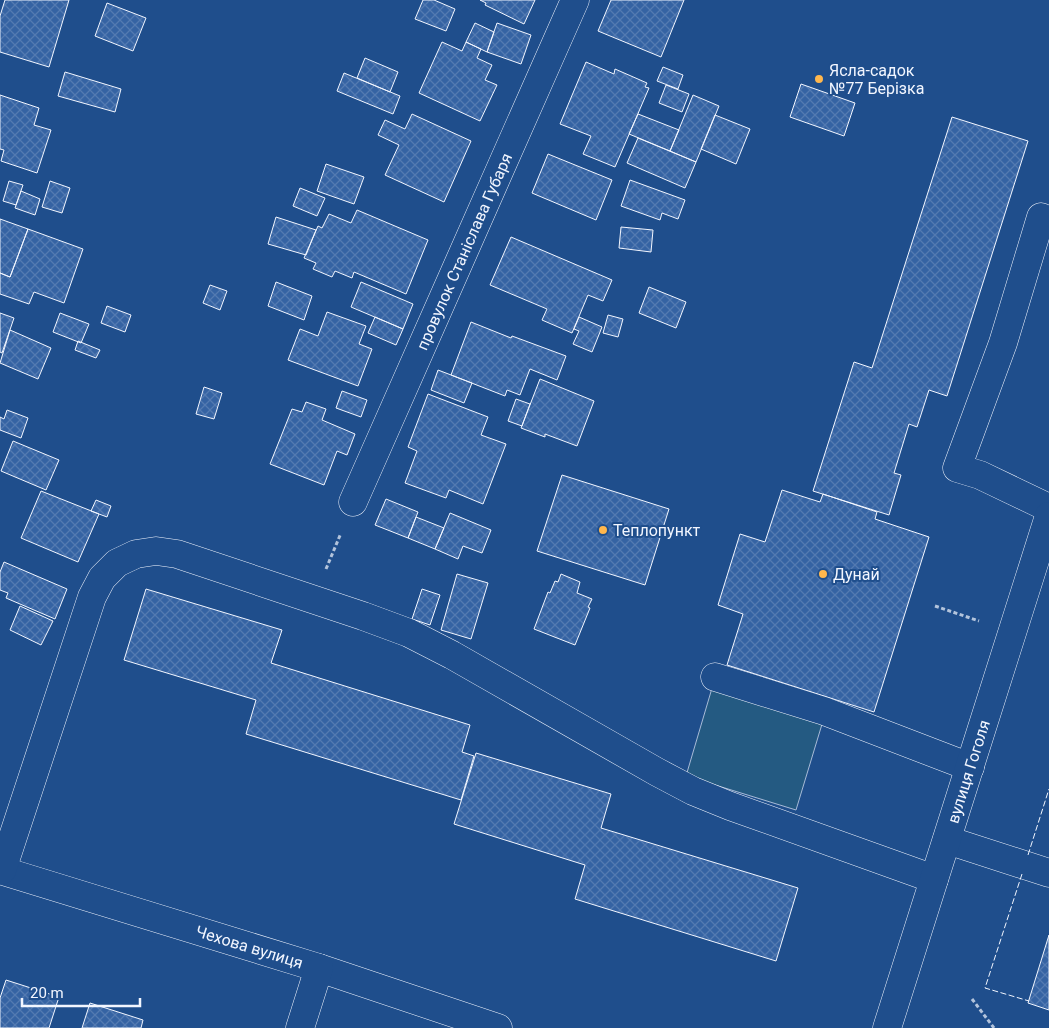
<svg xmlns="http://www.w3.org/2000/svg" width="1049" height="1028" viewBox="0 0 1049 1028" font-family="Roboto,sans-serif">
  <defs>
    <pattern id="building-cross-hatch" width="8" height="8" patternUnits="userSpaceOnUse" patternTransform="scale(1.25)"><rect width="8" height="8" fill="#3563a3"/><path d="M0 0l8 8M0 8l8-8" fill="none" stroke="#537ab1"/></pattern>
  </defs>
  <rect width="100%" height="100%" fill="#1f4e8c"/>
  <path fill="#245a82" stroke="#a8bbd7" d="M715,678L826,711L796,810L686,776Z"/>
  <path fill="url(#building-cross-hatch)" stroke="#f2f6ff" d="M5,0H69L49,67L0,52V16Z
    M423,0H434L455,9L446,31L415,19Z
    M480,0H535L524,24L485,5L486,3Z
    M611,0H684L661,57L598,31Z
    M107,3L146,18L133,51L95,36Z
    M475,23L494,32L487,52L466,42Z
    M497,23L531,35L521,64L487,52Z
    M442,42L462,51L466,42L481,49L477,58L492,65L485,80L497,85L480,121L419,93Z
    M365,58L398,72L390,92L357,78Z
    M586,62L614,74L615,69L647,83L645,87L649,88L615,167L583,154L591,136L560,124Z
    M663,67L683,75L678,89L657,81Z
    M65,72L121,89L115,112L58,96Z
    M344,73L400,96L393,114L337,91Z
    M801,84L855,103L844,136L790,117Z
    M666,85L689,94L682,112L659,103Z
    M0,95L39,108L34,125L51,130L37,173L1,161L4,150L0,149Z
    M693,95L719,106L696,162L670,151Z
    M412,114L471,141L444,202L385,175L399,145L378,135L385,120L405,129Z
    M638,114L679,130L670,151L629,134Z
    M715,115L750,129L736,164L701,149Z
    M952,117L1028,141L947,396L929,390L917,427L909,424L894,473L901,475L889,515L813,491L854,362L872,368Z
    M638,138L696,162L685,188L627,163Z
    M548,154L612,180L596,220L532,193Z
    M326,164L364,177L354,204L317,191Z
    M630,180L685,200L678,219L662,213L660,220L621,206Z
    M9,181L23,185L16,205L3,201Z
    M50,181L70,188L62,213L42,207Z
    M300,188L325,198L317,216L293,206Z
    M21,191L40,199L35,215L15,208Z
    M357,210L428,240L406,294L354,272L352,278L335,271L332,277L313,269L316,263L304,258L318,226L322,228L329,214L351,223Z
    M276,217L316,230L306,255L268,244Z
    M0,219L28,229L10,277L0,273Z
    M621,227L653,230L651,252L619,248Z
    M28,229L83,249L64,303L34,292L29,304L0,294V273L10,277Z
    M511,237L612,280L603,301L588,295L572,333L542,320L547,309L490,285Z
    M276,282L312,296L304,320L268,306Z
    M361,282L413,304L403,329L351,307Z
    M210,285L227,291L220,310L203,303Z
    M649,287L686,302L676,328L639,313Z
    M107,306L131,315L125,332L101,323Z
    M327,312L366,326L359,344L372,349L358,386L288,360L300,329L318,336Z
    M0,313L14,318L2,353L0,352Z
    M60,313L89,324L81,343L53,332Z
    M608,315L623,319L618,337L603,333Z
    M375,317L403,329L396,345L368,333Z
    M579,317L602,327L592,352L573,344L579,331L574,329Z
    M471,322L511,338L512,336L566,356L557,380L530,369L520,395L507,390L505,396L451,375Z
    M10,330L51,348L38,379L0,363Z
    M78,341L100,350L96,358L75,350Z
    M438,370L472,383L464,403L431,390Z
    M540,379L594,401L577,446L545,434V437L521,428Z
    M204,387L222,393L214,419L196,414Z
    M342,391L367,400L361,417L336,408Z
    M428,394L488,417L481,435L506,444L483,504L449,490L446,498L405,483L417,451L408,447Z
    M516,399L530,404L522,426L508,421Z
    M306,402L326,409L322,420L355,434L347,455L337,451L324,485L270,464L292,409L302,412Z
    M7,410L28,418L21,438L0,430V417L4,419Z
    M13,441L59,460L46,490L1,471Z
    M562,475L669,509L645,585L537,551Z
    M782,490L820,502L823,494L877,512L875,519L929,537L874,712L727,665L743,614L718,605L740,534L765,542Z
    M41,491L99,514L78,562L21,538Z
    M386,499L418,512L408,538L375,525Z
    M96,500L111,506L107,517L91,511Z
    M450,513L491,530L482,553L463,546L458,559L435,549Z
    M416,517L444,528L435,549L408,538Z
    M4,562L67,589L55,619L6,598L8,593L0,590V572Z
    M457,574L488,583L471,639L441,630Z
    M561,574L580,582L577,593L592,599L588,607L590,608L575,645L534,629L548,592L550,593L555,581L558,582Z
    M146,589L282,630L271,663L470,725L462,752L474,756L461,800L246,734L256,700L124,660Z
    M422,589L440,595L430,625L412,619Z
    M20,606L53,621L41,645L10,630Z
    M476,753L611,794L601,828L798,888L776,961L575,899L585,865L454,824Z
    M1049,935V1010L1028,1003Z
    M6,980L59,997L49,1028H0V998Z
    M90,1003L143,1020L141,1028H82Z"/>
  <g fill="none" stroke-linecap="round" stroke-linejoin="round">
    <defs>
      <g id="minor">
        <path d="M1049,221L1041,217L1003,343L957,468L980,475L1049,508"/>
        <path id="s1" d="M353,502L575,0"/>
        <path d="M715,677L824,711L970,767"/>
        <path d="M947,840L1049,873"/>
        <path id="s2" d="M0,870L319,968L498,1028"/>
        <path d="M2,870L92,597L102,578L117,563L136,554L156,551L177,554L363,616L409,633L452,655L657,772L693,791L730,806L934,879"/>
        <path d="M300,1028L319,968"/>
        <path id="s3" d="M887,1028L1049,516"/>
      </g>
    </defs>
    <use href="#minor" stroke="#f2f6ff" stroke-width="29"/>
    <path stroke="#b3c4dc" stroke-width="3" stroke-dasharray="4 2.5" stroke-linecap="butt" d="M326,569L341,533
      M935,606L979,621
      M972,999L994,1028"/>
    <use href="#minor" stroke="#1f4e8c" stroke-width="28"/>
    <path stroke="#f2f6ff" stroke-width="1" stroke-dasharray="6 2.5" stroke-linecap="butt" d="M1028,855L1049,789
      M1022,874L985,988L1029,1001"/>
  </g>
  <g fill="#ffb74d" stroke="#1f4e8c" stroke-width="2">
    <circle cx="819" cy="79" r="5"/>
    <circle cx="603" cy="530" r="5"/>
    <circle cx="823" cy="574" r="5"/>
  </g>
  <g text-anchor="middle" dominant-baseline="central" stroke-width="4" stroke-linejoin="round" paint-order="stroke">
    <g font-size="16" fill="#f2f6ff" stroke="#1f4e8c" text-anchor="start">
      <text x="829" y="70">Ясла-садок<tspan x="829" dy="18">№77 Берізка</tspan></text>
      <text x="613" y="530">Теплопункт</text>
      <text x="833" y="574">Дунай</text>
    </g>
    <g font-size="16" fill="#f2f6ff" stroke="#1f4e8c">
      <text stroke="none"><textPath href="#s1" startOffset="274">провулок Станіслава Губаря</textPath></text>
      <text stroke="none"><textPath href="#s3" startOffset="269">вулиця Гоголя</textPath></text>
      <text stroke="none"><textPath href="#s2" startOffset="261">Чехова вулиця</textPath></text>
    </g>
  </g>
  <path d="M22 998v8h118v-8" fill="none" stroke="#f2f6ff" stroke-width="2.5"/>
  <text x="30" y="998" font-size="15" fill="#f2f6ff" stroke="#1f4e8c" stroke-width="4" paint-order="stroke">20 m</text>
</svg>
